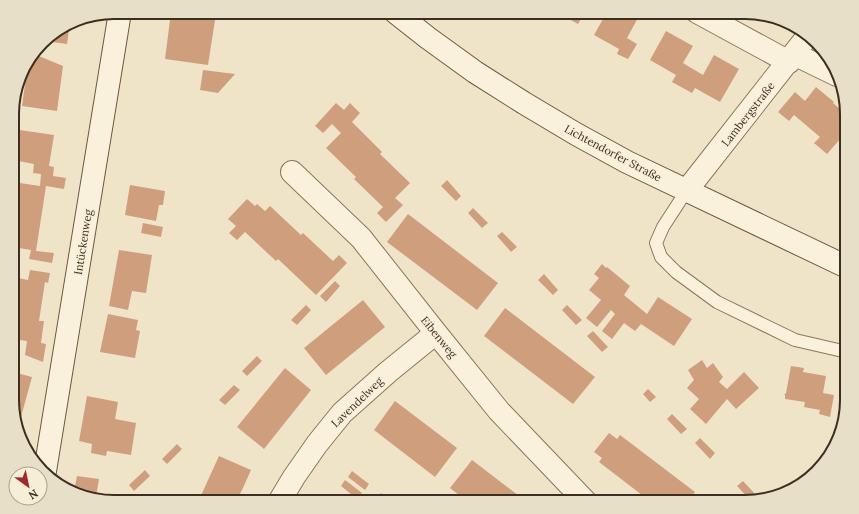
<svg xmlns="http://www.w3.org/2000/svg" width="859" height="514" viewBox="0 0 859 514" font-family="Lora,serif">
  <rect width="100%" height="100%" fill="#f0e4c8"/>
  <path fill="#cf9f7d" d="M171,12H204L216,14L208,65L165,59Z
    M565,12H585L578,24L567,18L569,15Z
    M607,12H632L639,16L627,38L637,44L628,59L617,54L619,49L594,35Z
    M70,23L67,44L44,41L47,38Z
    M666,31L693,46L683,63L703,75L714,55L739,69L720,102L695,88L692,93L672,82L676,75L650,60Z
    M34,54L63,66L57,111L22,106L28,62Z
    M203,70L235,74L218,93L200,90Z
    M816,87L834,102L833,103L847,115V143L841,138L827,154L814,143L820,137L794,115L789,121L778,112L795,92L805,101Z
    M336,103L344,110L350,103L360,113L352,122L382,152L380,154L410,183L395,198L403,205L386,222L377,213L383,207L354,179L356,177L326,148L341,133L332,124L323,133L315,126Z
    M13,129L54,135L49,166L54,167L53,176L66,178L64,189L46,186L36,251L54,253L52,263L29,259L31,250L13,247V182L40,186L41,174L33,173L34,164L13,160Z
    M447,180L461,196L456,201L441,186Z
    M130,185L165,191L163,205H159L156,221L125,215Z
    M247,199L255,206L257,204L265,211L270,206L301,235L303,233L333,261L339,255L347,263L316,295L278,259L276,261L245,232L237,240L229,233L236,226L228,219Z
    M473,208L488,223L482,228L468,213Z
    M408,214L498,283L477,310L387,242Z
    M143,223L163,227L161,237L141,233Z
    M502,232L517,247L511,252L497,236Z
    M119,250L152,255L146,293L132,291L128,310L109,306Z
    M602,264L606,268L607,267L630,286L624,295L647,314L658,297L692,319L674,346L641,324L635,331L624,323L612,339L602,331L615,314L611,310L597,327L586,318L601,300L589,290L599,278L594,274Z
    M30,270L50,273L48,283L45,282L39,321H44L41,343L46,344L43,362L25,355L27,341L13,339V277L28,280Z
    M544,274L558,290L553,295L538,280Z
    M335,281L340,286L326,302L320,296Z
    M363,300L385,327L326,375L304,348Z
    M306,305L311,310L297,325L291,320Z
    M567,305L582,320L576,325L562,310Z
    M505,308L595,377L573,404L484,336Z
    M108,314L138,320L136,330L140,331L135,358L100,352Z
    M593,331L608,347L602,352L587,336Z
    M257,356L262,361L247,376L242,371Z
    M702,360L707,368L713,363L723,377L719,382L727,389L744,372L759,388L736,409L727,399L706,424L690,409L699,399L687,388L694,380L688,370Z
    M791,366L804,368L803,372L826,376L823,393L834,395L830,417L819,414L820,410L804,407L805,402L785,399V395H784L786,393Z
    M285,368L311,390L264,449L237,427Z
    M13,372L32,377L21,417L14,415L13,413Z
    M234,385L240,390L225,405L219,400Z
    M648,389L656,397L650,402L643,394Z
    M87,396L118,402L115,419L136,423L131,455L107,451L106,456L91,453L92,444L79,441Z
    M395,401L457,448L435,477L374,430Z
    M672,414L687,429L681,434L667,419Z
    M609,433L617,439L620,435L695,492L688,502H651L599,462L602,458L594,452Z
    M700,438L715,453L710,459L695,443Z
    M177,444L182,449L167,464L162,459Z
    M219,456L251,470L243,488L236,502H198Z
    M472,460L502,483L527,502H468L450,488Z
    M145,470L150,476L134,491L129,485Z
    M352,471L369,484L365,490L348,477Z
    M77,476L99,479L96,497L74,491Z
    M345,480L362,493L357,499L341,486Z
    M743,481L757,496L751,501L737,486Z
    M381,493L390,500L393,502H380L377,499Z"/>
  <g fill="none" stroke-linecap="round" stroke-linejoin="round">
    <defs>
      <path id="lane" d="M687,190L663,227L656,243L661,257L676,272L717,302L795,340L847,352"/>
      <path id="street" d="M697,12L789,62
        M794,54L837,75
        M292,172L361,238L436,333L499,411L586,502
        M687,190L807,37
        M279,502L294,477L317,444L342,413L388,372L436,333"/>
      <path id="secondary" d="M395,12L428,38L475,72L524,103L576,134L627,162L847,267
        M45,471L120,12"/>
    </defs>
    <use href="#lane" stroke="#8d765c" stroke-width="14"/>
    <use href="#street" stroke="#8d765c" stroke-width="24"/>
    <use href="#secondary" stroke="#6f573f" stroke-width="24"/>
    <use href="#lane" stroke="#faf1dc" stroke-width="12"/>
    <use href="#street" stroke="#faf1dc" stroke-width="22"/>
    <use href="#secondary" stroke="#faf1dc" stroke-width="22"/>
  </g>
  <g text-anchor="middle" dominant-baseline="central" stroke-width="3" stroke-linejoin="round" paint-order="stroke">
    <g font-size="11" fill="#3d2e20" stroke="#f7eed8">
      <text transform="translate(748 114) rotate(-52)">Lambergstraße</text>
      <text transform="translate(613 153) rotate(28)">Lichtendorfer Straße</text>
      <text transform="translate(83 242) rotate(-81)">Intückenweg</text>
      <text transform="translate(439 337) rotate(51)">Eibenweg</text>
      <text transform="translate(357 402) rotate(-44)">Lavendelweg</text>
    </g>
  </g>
  <path d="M0 0H859V514H0ZM114 19H745A95 95 0 0 1 840 114V400A95 95 0 0 1 745 495H114A95 95 0 0 1 19 400V114A95 95 0 0 1 114 19Z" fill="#e8dfc9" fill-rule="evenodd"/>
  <path fill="none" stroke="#3d2e20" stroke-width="2" d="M114 19H745A95 95 0 0 1 840 114V400A95 95 0 0 1 745 495H114A95 95 0 0 1 19 400V114A95 95 0 0 1 114 19Z"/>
  <g transform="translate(28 486) rotate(147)"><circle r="19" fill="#f7eed8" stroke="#ada18e"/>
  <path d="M0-3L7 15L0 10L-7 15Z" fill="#9e2a2b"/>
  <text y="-6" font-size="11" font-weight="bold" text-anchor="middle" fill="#3d2e20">N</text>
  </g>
</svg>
